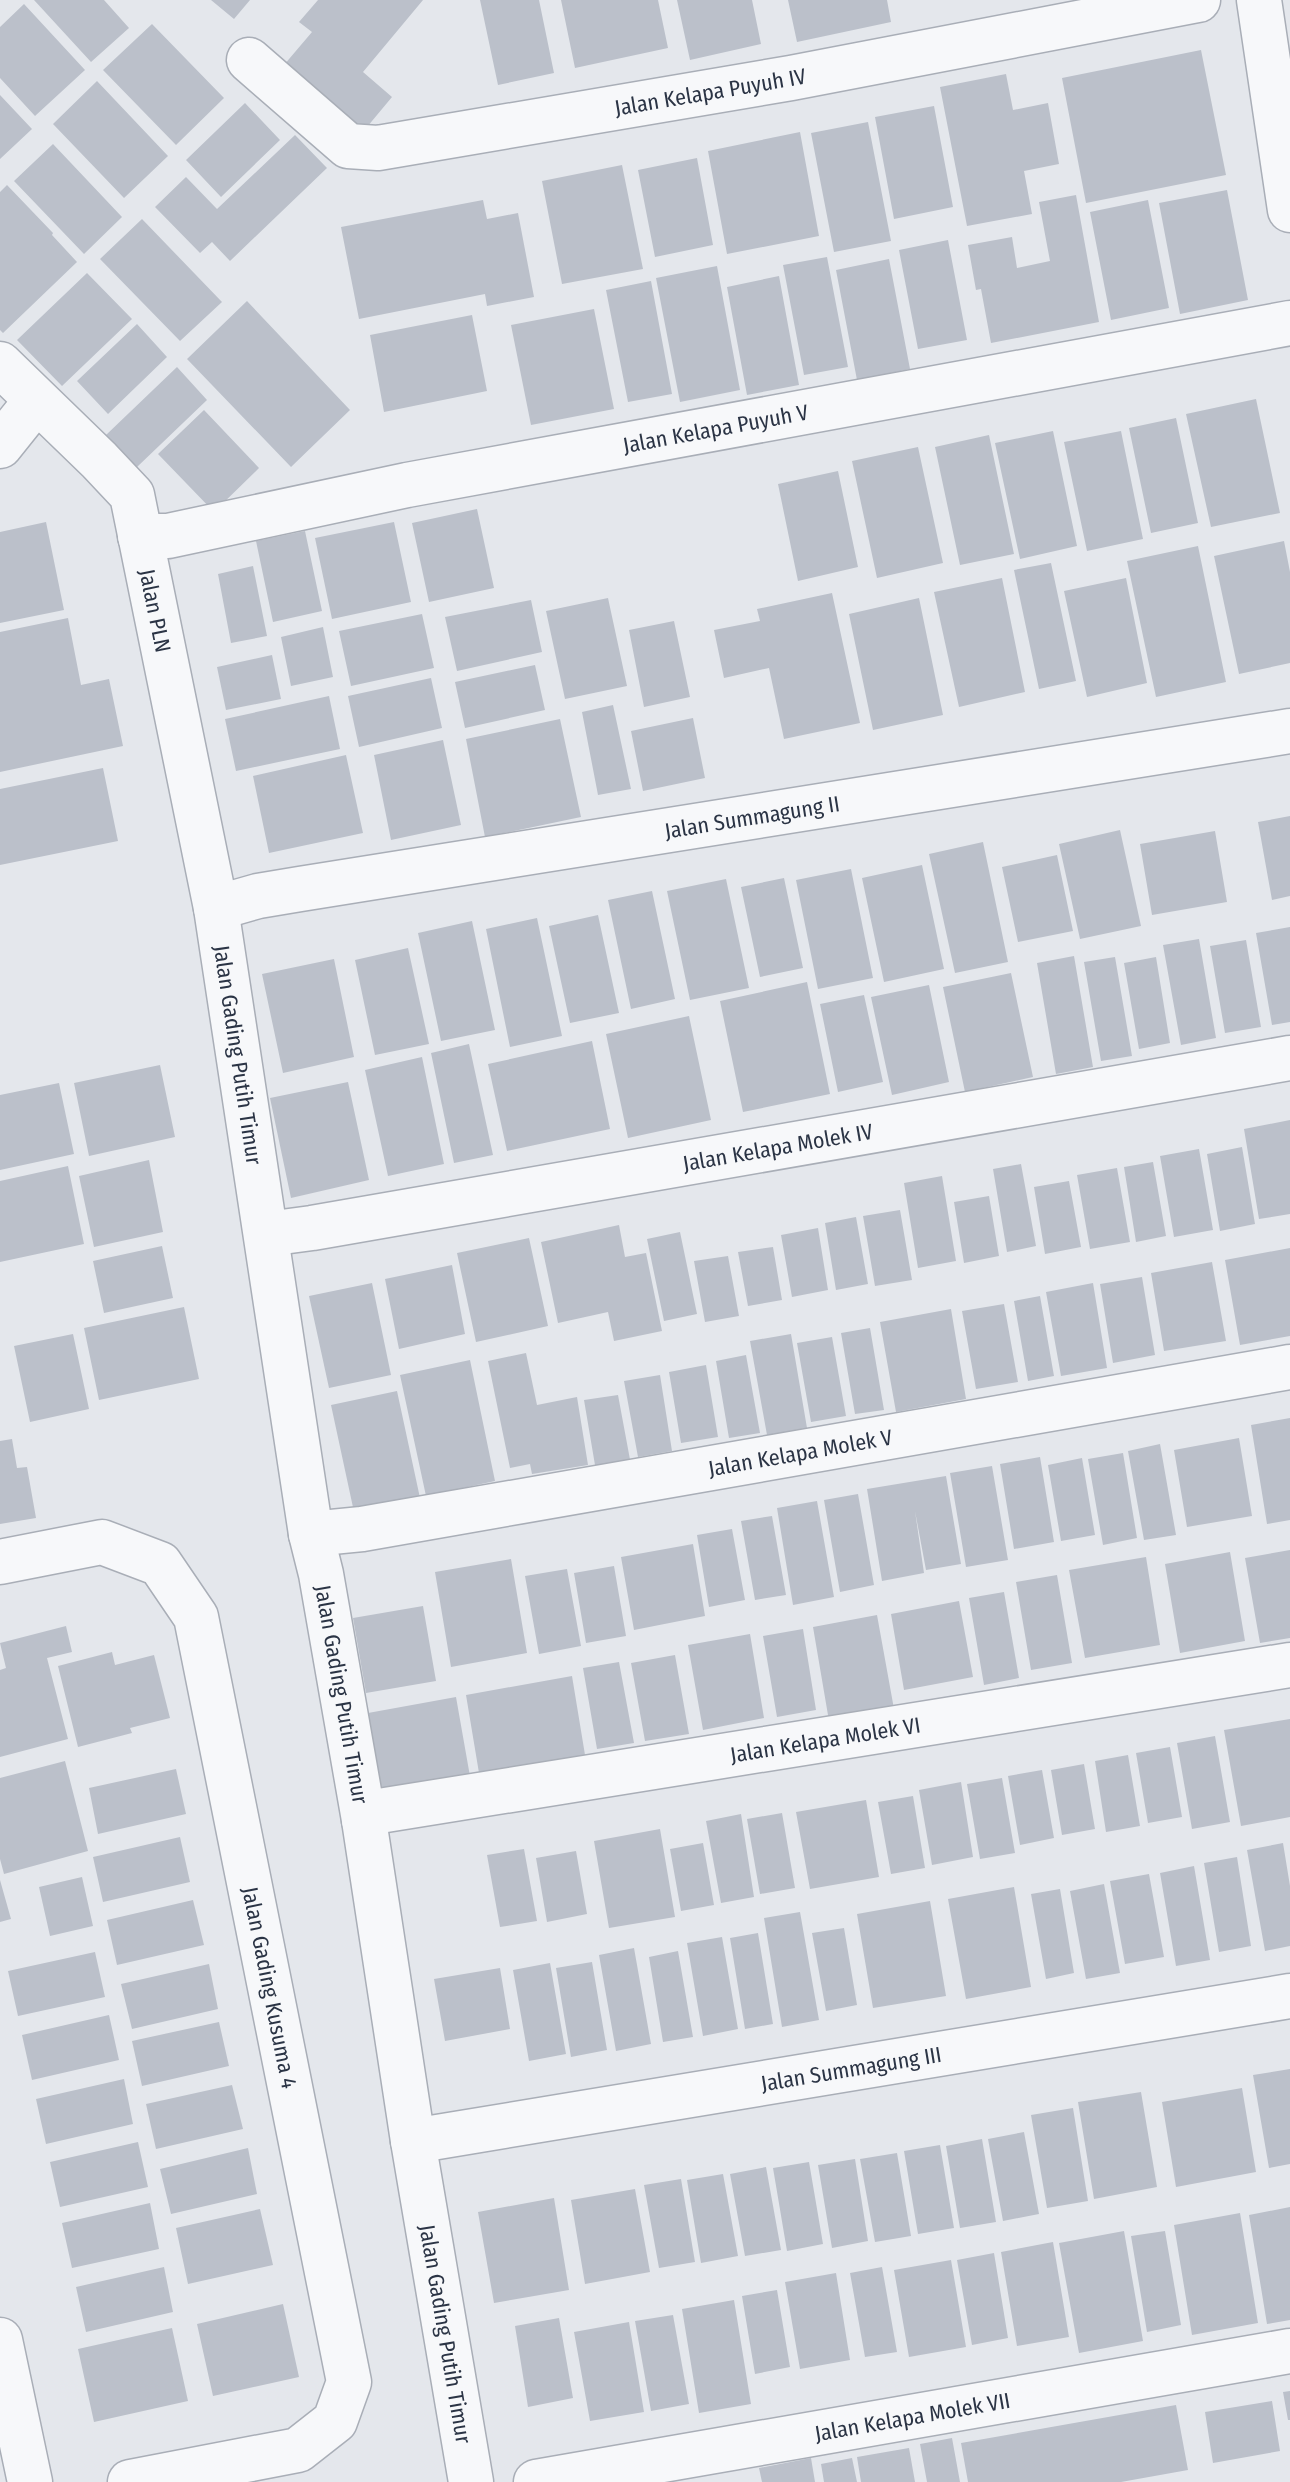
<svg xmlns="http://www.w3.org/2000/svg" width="1290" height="2482" viewBox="0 0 1290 2482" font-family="'Fira Sans Condensed',sans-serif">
  <rect width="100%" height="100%" fill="#e4e7ec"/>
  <path fill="#bbc0ca" d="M34,0H104L129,28L91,62Z
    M211,0H250L234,19Z
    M318,0H423L363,72L392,97L357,139L278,72L312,32L299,22Z
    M480,0H539L554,73L498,85Z
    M561,0H658L668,48L575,68Z
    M677,0H752L761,44L690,60Z
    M788,0H887L891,22L797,42Z
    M24,4L85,70L35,116L0,78V27Z
    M152,24L224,98L176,145L103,70Z
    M1201,50L1226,175L1086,203L1062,78Z
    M1006,74L1013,110L1048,103L1059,164L1024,171L1032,214L967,226L940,87Z
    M97,81L168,156L124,198L53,124Z
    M0,95L32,129L0,159Z
    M245,103L280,140L221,197L186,160Z
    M934,106L953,207L894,219L875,117Z
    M868,122L891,241L834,252L811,133Z
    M800,132L819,236L727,254L708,151Z
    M295,135L327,168L230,261L212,242L200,253L155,207L186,177L217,209Z
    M53,144L122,217L84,254L14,181Z
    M697,158L713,245L655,257L638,170Z
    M622,165L643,269L562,284L542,181Z
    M7,185L53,233L52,235L77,262L3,333L0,330V192Z
    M1227,190L1248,300L1180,314L1159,203Z
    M1076,195L1099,322L991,343L981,289L976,290L968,245L1012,237L1017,268L1050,261L1039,202Z
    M483,200L487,219L518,213L534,297L487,306L485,294L359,319L341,227Z
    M1148,200L1169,308L1111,320L1090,212Z
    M142,219L222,302L180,341L100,259Z
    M948,240L967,340L918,349L899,250Z
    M827,257L848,367L804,375L783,265Z
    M889,259L910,369L857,380L836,270Z
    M717,266L740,390L680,402L656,278Z
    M87,273L132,319L62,386L17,340Z
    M779,276L799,385L747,395L727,287Z
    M651,281L672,394L628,402L606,290Z
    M247,301L350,410L291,467L187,359Z
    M594,309L614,409L531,425L511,325Z
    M472,315L487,391L384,412L370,335Z
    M137,324L167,357L108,414L77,381Z
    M177,367L207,400L137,467L106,435Z
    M1256,399L1280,513L1211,527L1186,414Z
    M204,410L259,468L214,512L158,454Z
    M1176,418L1198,523L1151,533L1129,428Z
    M1053,431L1077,546L1020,559L995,443Z
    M1121,431L1143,539L1087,551L1064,442Z
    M989,435L1014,554L960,565L935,447Z
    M918,447L943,563L877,578L852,461Z
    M838,471L858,567L798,581L778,484Z
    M477,509L494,588L429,602L412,523Z
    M46,522L64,610L0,623V532Z
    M394,522L411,602L332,619L315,538Z
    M305,531L322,611L273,622L256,541Z
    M1284,541L1290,572V663L1239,674L1214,556Z
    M1198,546L1226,682L1156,697L1127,561Z
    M1051,563L1076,681L1039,689L1014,570Z
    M253,566L267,636L231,643L218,574Z
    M1002,578L1025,692L959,707L934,592Z
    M1126,578L1147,683L1087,697L1064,591Z
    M832,593L860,723L784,739L769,668L724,678L714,630L760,621L757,609Z
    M608,598L627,686L565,699L546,611Z
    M919,598L943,715L873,730L849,614Z
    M531,600L542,652L457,671L445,617Z
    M422,614L434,668L351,686L339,631Z
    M68,618L81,685L109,679L123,746L0,772V632Z
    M674,621L690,697L644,707L629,630Z
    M323,627L333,677L291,686L281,637Z
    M272,655L281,699L226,710L217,667Z
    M535,665L545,710L465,728L455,682Z
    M431,678L442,728L359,747L348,696Z
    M329,696L340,749L236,771L225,719Z
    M613,705L631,789L598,795L582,712Z
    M693,718L705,778L643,791L631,731Z
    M560,719L581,817L485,837L466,739Z
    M443,740L461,825L391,840L374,755Z
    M346,755L363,833L269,853L253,776Z
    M103,768L118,841L0,865V789Z
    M1290,816V896L1272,900L1258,822Z
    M1120,830L1141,926L1080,939L1059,844Z
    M1215,831L1227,902L1152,915L1140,844Z
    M983,842L1008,962L955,973L929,854Z
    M1057,855L1073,931L1018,942L1002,867Z
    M922,865L944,969L884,982L862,878Z
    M851,869L873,978L818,989L796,880Z
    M784,878L803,968L760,977L741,887Z
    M726,879L749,988L690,1000L667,891Z
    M652,891L675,999L631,1009L608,900Z
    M598,915L619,1013L570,1023L549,926Z
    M537,918L562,1036L510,1047L486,929Z
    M472,921L495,1030L441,1041L418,933Z
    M1290,927V1022L1272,1025L1256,933Z
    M1199,939L1216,1038L1181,1045L1163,945Z
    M1246,940L1261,1027L1225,1033L1210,946Z
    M408,948L429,1044L375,1055L355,960Z
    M1074,956L1093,1067L1056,1074L1037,963Z
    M1115,957L1132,1056L1101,1061L1084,962Z
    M1156,957L1170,1043L1139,1049L1124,963Z
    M334,959L354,1057L283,1073L262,974Z
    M1011,973L1033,1077L965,1092L943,987Z
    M807,982L830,1094L743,1112L720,1001Z
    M929,985L949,1082L892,1095L871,997Z
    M864,995L883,1082L838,1092L820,1004Z
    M689,1016L711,1120L628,1138L606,1034Z
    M592,1041L610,1129L507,1151L488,1064Z
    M469,1044L493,1155L454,1163L431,1053Z
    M422,1057L444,1164L388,1176L365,1070Z
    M160,1065L175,1137L89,1156L74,1083Z
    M348,1082L369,1180L291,1198L270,1098Z
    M59,1083L74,1154L0,1170V1095Z
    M1290,1120V1214L1259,1219L1244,1129Z
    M1242,1147L1255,1224L1220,1231L1207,1154Z
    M1199,1149L1213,1230L1174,1237L1160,1156Z
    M149,1160L163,1232L94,1247L79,1176Z
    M1153,1162L1166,1236L1136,1242L1124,1167Z
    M1021,1164L1036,1246L1007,1252L993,1169Z
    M68,1166L84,1244L0,1262V1181Z
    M1117,1168L1130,1242L1090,1249L1077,1175Z
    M942,1176L956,1261L918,1268L904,1183Z
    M1069,1181L1081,1247L1045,1254L1034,1187Z
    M989,1196L999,1256L964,1263L954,1202Z
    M900,1210L912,1280L875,1286L863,1216Z
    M856,1217L868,1284L836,1290L825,1223Z
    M619,1225L625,1257L646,1253L662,1331L614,1341L608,1312L558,1323L541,1242Z
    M818,1228L828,1290L792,1297L781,1235Z
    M680,1232L697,1314L664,1321L647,1239Z
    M529,1238L548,1326L476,1342L457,1253Z
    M162,1246L173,1298L104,1313L93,1261Z
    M773,1247L782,1300L748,1306L738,1252Z
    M1290,1248V1336L1240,1345L1225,1260Z
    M728,1256L739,1316L705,1322L694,1261Z
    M1212,1262L1226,1341L1164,1351L1151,1273Z
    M452,1265L465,1334L399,1349L385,1279Z
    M1142,1277L1155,1355L1113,1363L1100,1284Z
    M372,1283L391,1375L329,1388L309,1296Z
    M1093,1283L1107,1368L1061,1376L1046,1292Z
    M1040,1296L1054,1376L1028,1381L1014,1301Z
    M1004,1304L1018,1382L976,1389L962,1311Z
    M184,1307L199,1379L99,1400L84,1328Z
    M951,1309L966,1399L896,1412L880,1322Z
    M870,1328L884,1410L855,1414L841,1333Z
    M73,1334L89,1409L30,1422L14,1346Z
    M791,1334L807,1428L767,1435L750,1341Z
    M832,1337L846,1416L811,1422L797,1343Z
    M526,1353L537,1405L577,1397L588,1465L532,1474L530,1464L510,1468L488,1361Z
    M746,1355L760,1433L729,1438L716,1361Z
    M470,1360L495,1481L426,1496L400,1375Z
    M706,1365L718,1437L681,1443L669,1372Z
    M660,1375L672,1451L638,1457L624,1381Z
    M397,1391L420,1498L354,1512L331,1405Z
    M618,1395L631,1465L596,1471L584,1400Z
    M1290,1418V1520L1267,1524L1251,1425Z
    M1239,1438L1252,1516L1187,1527L1174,1450Z
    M12,1439L17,1468L27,1467L36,1518L0,1524V1441Z
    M1160,1444L1176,1535L1144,1540L1128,1451Z
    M1123,1453L1137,1538L1103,1545L1088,1459Z
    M1040,1457L1054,1542L1014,1549L1000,1464Z
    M1082,1458L1095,1535L1061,1541L1048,1465Z
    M992,1466L1008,1560L966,1567L950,1473Z
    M946,1476L961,1564L926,1570L915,1511L924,1573L882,1581L867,1489Z
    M858,1494L874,1585L840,1592L824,1500Z
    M817,1501L834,1597L793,1605L777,1508Z
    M772,1516L786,1595L755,1600L741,1521Z
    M732,1529L745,1600L709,1607L697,1535Z
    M693,1544L705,1616L634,1630L621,1557Z
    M1290,1550V1638L1260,1643L1245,1558Z
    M1230,1552L1245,1641L1180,1653L1165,1564Z
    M1146,1557L1160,1645L1085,1658L1069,1570Z
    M511,1559L527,1653L451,1667L435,1572Z
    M614,1566L626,1636L586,1643L574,1573Z
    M567,1569L581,1646L539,1654L525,1576Z
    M1057,1575L1072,1663L1031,1670L1016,1582Z
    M1004,1592L1019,1678L984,1685L969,1598Z
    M959,1601L973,1677L904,1690L891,1614Z
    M423,1606L436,1681L366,1693L353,1618Z
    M877,1615L894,1709L829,1721L813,1627Z
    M66,1626L72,1652L47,1658L68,1739L0,1757V1670L6,1668L0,1643Z
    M803,1629L816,1710L777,1717L763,1636Z
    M750,1634L764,1718L703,1730L688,1645Z
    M112,1652L115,1665L154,1655L170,1718L130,1728L132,1733L78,1747L58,1666Z
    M675,1655L689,1734L645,1741L631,1663Z
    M619,1662L634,1743L597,1749L583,1668Z
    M572,1676L586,1761L480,1779L466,1695Z
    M456,1697L471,1782L383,1798L368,1713Z
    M1290,1719V1817L1241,1826L1224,1730Z
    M1215,1736L1230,1822L1192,1829L1177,1743Z
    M1170,1747L1182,1817L1148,1823L1136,1753Z
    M1128,1755L1140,1826L1106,1832L1095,1761Z
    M65,1761L88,1851L4,1874L0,1859V1778Z
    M1084,1764L1095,1829L1062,1835L1051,1770Z
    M176,1769L186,1814L98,1834L89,1788Z
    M1042,1770L1054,1838L1020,1845L1008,1776Z
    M1002,1778L1015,1853L980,1859L967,1784Z
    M961,1782L973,1857L932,1865L919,1790Z
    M913,1796L925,1868L891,1874L878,1802Z
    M866,1800L879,1877L810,1889L796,1812Z
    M782,1813L795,1888L760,1894L747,1819Z
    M741,1814L754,1897L721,1903L706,1821Z
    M660,1829L675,1917L609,1928L594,1841Z
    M180,1837L190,1882L103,1902L93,1857Z
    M703,1843L714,1905L681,1911L670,1849Z
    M1283,1843L1290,1886V1946L1265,1951L1247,1850Z
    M524,1849L537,1921L500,1927L487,1855Z
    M576,1851L587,1914L547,1922L536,1858Z
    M1237,1857L1251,1946L1219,1952L1204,1863Z
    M1194,1866L1210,1960L1176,1966L1160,1873Z
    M1149,1874L1164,1957L1125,1964L1110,1881Z
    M82,1877L93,1926L50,1936L39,1887Z
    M0,1880L11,1919L0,1922Z
    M1104,1884L1120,1973L1086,1979L1070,1891Z
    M1014,1887L1031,1987L966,1999L948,1899Z
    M1060,1889L1074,1973L1046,1979L1031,1894Z
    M193,1900L204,1945L117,1965L107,1920Z
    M930,1901L946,1996L873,2008L857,1914Z
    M800,1912L819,2020L782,2027L764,1918Z
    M844,1928L857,2005L826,2011L812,1933Z
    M758,1933L773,2024L745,2029L730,1938Z
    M722,1937L738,2029L703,2036L687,1943Z
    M634,1948L651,2044L616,2051L599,1955Z
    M678,1951L693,2037L663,2042L649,1957Z
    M95,1952L105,1997L18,2016L8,1971Z
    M592,1962L607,2050L571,2057L556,1968Z
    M550,1963L566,2054L529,2061L513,1970Z
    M209,1964L218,2009L132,2029L121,1984Z
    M500,1968L510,2029L445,2041L434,1979Z
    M109,2015L119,2060L32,2080L22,2035Z
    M219,2022L229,2066L142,2086L132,2041Z
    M1290,2069V2164L1269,2168L1253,2075Z
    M124,2079L133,2124L46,2144L36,2099Z
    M232,2085L243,2129L156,2149L146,2104Z
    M1242,2088L1256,2172L1176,2187L1162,2102Z
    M1141,2092L1157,2187L1094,2199L1078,2102Z
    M1073,2108L1088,2201L1047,2208L1031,2115Z
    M1024,2132L1039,2214L1003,2221L988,2139Z
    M982,2139L996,2222L960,2228L946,2146Z
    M138,2142L148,2187L60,2207L50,2162Z
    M940,2145L954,2228L918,2234L904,2151Z
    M248,2148L257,2194L171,2214L160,2169Z
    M897,2153L911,2236L875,2242L860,2159Z
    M855,2159L868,2241L832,2248L818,2165Z
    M809,2162L823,2244L787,2251L773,2168Z
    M766,2167L781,2250L745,2256L730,2174Z
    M723,2174L738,2256L701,2263L687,2180Z
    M681,2179L695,2262L659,2268L644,2185Z
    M635,2189L650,2272L585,2284L571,2200Z
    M554,2198L569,2290L494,2303L478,2212Z
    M150,2203L159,2249L72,2268L62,2223Z
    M1290,2207V2320L1267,2324L1249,2215Z
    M260,2209L273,2265L188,2284L176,2228Z
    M1240,2213L1258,2323L1192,2335L1174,2225Z
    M1124,2231L1143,2341L1079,2353L1059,2243Z
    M1165,2231L1181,2325L1147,2332L1131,2236Z
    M1053,2242L1069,2337L1017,2346L1001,2252Z
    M994,2253L1008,2338L972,2345L957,2260Z
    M951,2260L966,2347L909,2357L894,2270Z
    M164,2267L173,2312L86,2332L76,2287Z
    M882,2267L897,2352L865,2357L850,2273Z
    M836,2273L850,2360L800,2369L785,2282Z
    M777,2290L790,2367L755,2374L742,2296Z
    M734,2300L751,2404L699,2413L682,2309Z
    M283,2304L299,2377L213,2396L197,2324Z
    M673,2315L689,2404L651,2411L635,2321Z
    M559,2318L573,2398L528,2407L515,2326Z
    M629,2322L644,2412L590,2421L574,2332Z
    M172,2328L188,2401L94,2422L78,2349Z
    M1290,2391V2420H1288L1283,2392Z
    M1272,2401L1280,2451L1213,2463L1205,2412Z
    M1176,2405L1188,2470L1121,2482H968L961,2443Z
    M952,2438L960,2482H927L920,2444Z
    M909,2448L915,2482H861L857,2457Z
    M811,2458L815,2482H762L759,2468Z
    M852,2458L857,2482H824L821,2464Z"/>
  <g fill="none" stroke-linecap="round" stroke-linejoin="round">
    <defs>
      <g id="minor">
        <path d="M1259,0L1290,210"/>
        <path id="s1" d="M249,60L348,146L378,148L791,78L1198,0"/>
        <path id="s2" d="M0,364L99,460L132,495L216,908L311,1534L321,1574L364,1820L413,2141L471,2482"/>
        <path d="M0,446L36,401"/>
        <path id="s3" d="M140,536H168L407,485L1290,323"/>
        <path id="s4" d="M216,908L258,896L300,889L1290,731"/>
        <path id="s5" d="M267,1234L312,1228L1290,1058"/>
        <path id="s6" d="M311,1534L362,1529L1290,1367"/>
        <path id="s7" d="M0,1562L102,1542L160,1564L196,1617L349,2382L335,2421L298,2450L130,2482"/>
        <path id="s8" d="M364,1820L373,1812L1290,1665"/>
        <path id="s9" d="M413,2141L1290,1996"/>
        <path d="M0,2340L30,2482"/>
        <path id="s10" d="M536,2482L1290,2351"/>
      </g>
    </defs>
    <use href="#minor" stroke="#a9aeb7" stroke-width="47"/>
    <use href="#minor" stroke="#f7f8fa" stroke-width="44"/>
  </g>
  <g text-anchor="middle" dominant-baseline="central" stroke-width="6" stroke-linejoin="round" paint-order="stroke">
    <g font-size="22" fill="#2b3445" stroke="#f4f6f9">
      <text stroke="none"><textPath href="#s1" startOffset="498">Jalan Kelapa Puyuh IV</textPath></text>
      <text stroke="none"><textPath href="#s3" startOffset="586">Jalan Kelapa Puyuh V</textPath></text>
      <text stroke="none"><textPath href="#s2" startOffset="304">Jalan PLN</textPath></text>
      <text stroke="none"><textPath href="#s4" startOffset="544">Jalan Summagung II</textPath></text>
      <text stroke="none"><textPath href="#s2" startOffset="756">Jalan Gading Putih Timur</textPath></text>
      <text stroke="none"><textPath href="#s5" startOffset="518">Jalan Kelapa Molek IV</textPath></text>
      <text stroke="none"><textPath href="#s6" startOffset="496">Jalan Kelapa Molek V</textPath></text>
      <text stroke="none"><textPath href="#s2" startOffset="1404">Jalan Gading Putih Timur</textPath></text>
      <text stroke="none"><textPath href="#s8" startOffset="470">Jalan Kelapa Molek VI</textPath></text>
      <text stroke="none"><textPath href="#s7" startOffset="608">Jalan Gading Kusuma 4</textPath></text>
      <text stroke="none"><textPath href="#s9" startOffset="444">Jalan Summagung III</textPath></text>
      <text stroke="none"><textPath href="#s2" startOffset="2052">Jalan Gading Putih Timur</textPath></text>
      <text stroke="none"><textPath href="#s10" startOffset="382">Jalan Kelapa Molek VII</textPath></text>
    </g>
  </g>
</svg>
